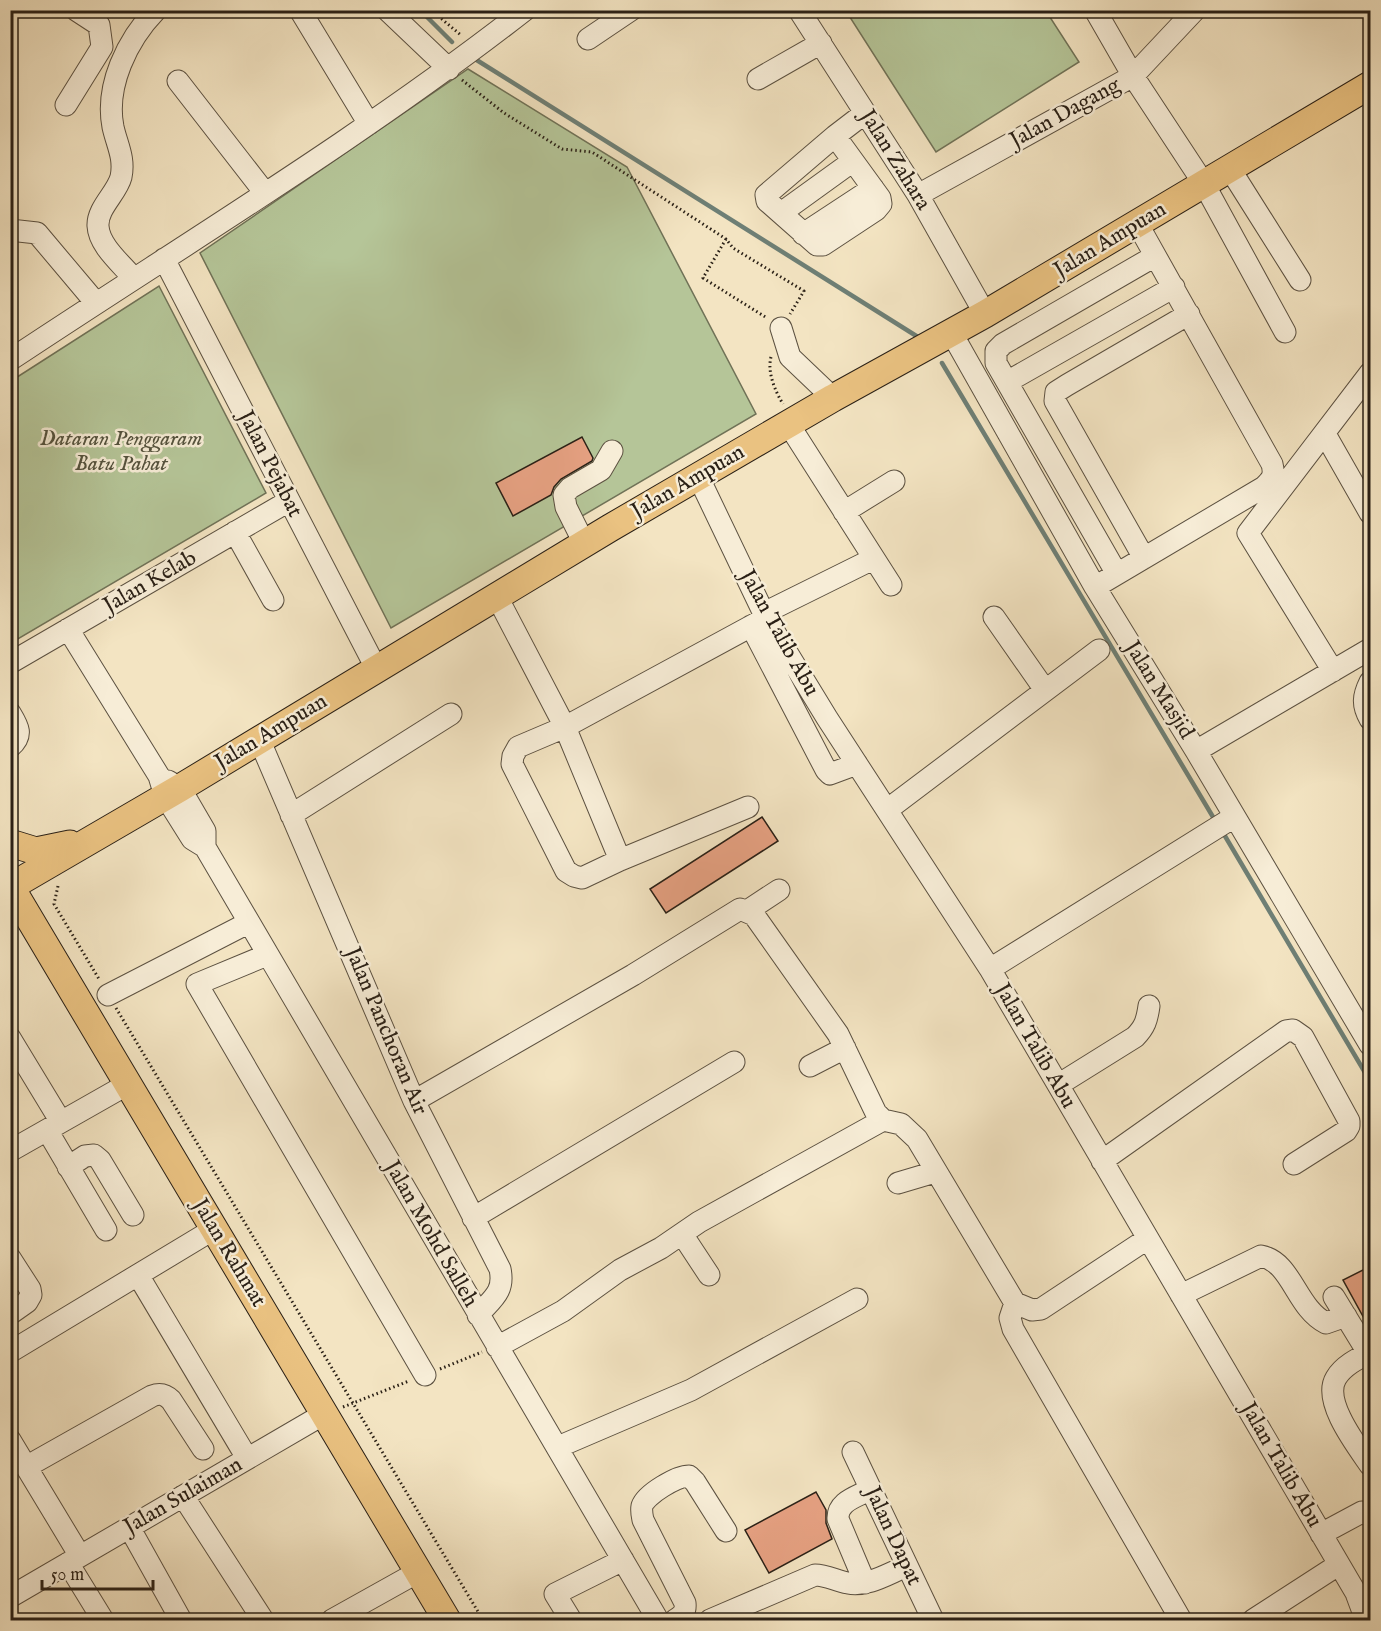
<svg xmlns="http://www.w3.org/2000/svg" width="1381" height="1631" viewBox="0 0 1381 1631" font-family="'IM FELL English',serif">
  <rect width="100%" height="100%" fill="#f3e4c2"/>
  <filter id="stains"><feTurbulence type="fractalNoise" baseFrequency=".00333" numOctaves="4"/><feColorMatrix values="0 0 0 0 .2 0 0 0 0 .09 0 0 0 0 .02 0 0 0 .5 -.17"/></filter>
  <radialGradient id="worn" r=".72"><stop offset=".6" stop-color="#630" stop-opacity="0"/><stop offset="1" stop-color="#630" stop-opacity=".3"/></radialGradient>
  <path fill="#b5c598" stroke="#707257" stroke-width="1.5" d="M846,11H1046L1079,62L936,152Z
    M468,69L627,167L756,414L391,628L200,253Z
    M159,286L266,493L11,643V381Z"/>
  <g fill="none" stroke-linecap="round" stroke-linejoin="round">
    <path stroke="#6e7f75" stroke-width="4.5" d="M420,10L452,42
      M475,59L918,337
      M942,363L1216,822
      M1222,831L1370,1081"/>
  </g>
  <path fill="#e6a182" stroke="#2a2016" stroke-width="1.5" d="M582,437L593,458L592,461L561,479L554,487L551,495L513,516L496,483Z
    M762,817L778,841L666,913L650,889Z
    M1371,1266V1331L1343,1280Z
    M816,1492L826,1510V1523L832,1539L769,1573L745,1530Z"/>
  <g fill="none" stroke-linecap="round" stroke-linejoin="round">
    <defs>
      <path id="minor" d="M300,10L369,124
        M387,10L449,69
        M799,10L918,195L985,314
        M1095,10L1133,76L1204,184L1285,332
        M588,39L631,10
        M758,79L821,43
        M178,81L265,193
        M66,105L102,47L99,25L76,10
        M835,136L880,198L881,204L876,210L823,245H817L767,201L766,195L835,136L865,113
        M1230,169L1300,280
        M918,195L1133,76L1195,10
        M781,213L853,161
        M10,230L37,233L96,303
        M803,234L873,188
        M164,259L376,668
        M134,279C122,264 99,246 98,226C97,208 117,193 121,177C125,158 117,145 113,127C105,86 127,40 156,10
        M781,328L790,357L833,398
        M951,332L1095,587L1196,751L1370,1045
        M10,360C183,245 361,138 525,10
        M1007,382L1174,287
        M789,425L891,585
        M1325,434L1370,513
        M698,476L766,618L827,718L990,969L1356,1593L1366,1620
        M844,512L894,481
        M235,532L273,600
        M584,543L566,507L564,495L570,488L601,470L612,451
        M1144,558L1055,401L1056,392L1067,385L1189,314
        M1117,574L996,363V351L1003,344L1155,256
        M1095,587L1264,487C1272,479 1275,476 1272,464L1137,223
        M496,595L565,727L620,860
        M764,613L873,559
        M994,617L1045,690
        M751,626L826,770L830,774L857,764
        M68,629L159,776L165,796L192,839L205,847L658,1620
        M10,663L289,501
        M1333,671L1248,533L1370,373
        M1370,682C1363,696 1362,705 1370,719
        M10,713C18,726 24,735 10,747
        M259,739L414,1101L500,1269C505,1292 492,1299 478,1315
        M1196,751L1370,649
        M168,781L180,788L205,831V847
        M748,807L620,860L582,878L574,876L566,871L512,764L513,756L518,747L565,727L766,618
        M887,810L1099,650
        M291,815L451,714
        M747,911L779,890
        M267,955L197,984L425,1375
        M990,969L1234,817
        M108,995L248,923
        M10,1038L61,1122
        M810,1066L845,1048
        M1058,1085L1135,1037C1145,1027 1147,1020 1149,1006
        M414,1101L633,975L740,909L754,915L838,1034L876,1113L883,1120L901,1124L917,1139L1015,1303L1032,1310L1041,1309L1147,1239
        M47,1130L106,1230
        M10,1151L128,1084
        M1102,1161L1286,1031L1293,1030L1303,1037L1349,1121V1126L1346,1131L1294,1164
        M68,1167L85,1156L94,1155L100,1160L133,1215
        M898,1183L935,1172
        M473,1218L734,1062
        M682,1234L709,1275
        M10,1258L30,1289L31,1295L27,1302L10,1314
        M138,1275L247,1458
        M1181,1295L1261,1256C1292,1262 1296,1308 1326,1323L1346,1316
        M1334,1297L1370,1356
        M1015,1303L1010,1318L1013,1329L1181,1620
        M497,1347L563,1311L620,1270L661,1248L699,1222L883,1120
        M10,1352L214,1229
        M1369,1353C1357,1359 1343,1366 1336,1378C1322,1401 1357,1446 1370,1465
        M10,1440L80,1556
        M558,1447L691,1390L857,1299
        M853,1452L933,1620
        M26,1467L152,1396C160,1393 165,1394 171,1400L203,1449
        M183,1496L263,1620
        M129,1527L181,1620
        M1321,1534L1362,1512L1370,1516
        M68,1563L103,1620
        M865,1583L838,1519C837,1501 857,1497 871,1489
        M10,1597L324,1414
        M332,1620L418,1572
        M571,1620L555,1594L623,1560
        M675,1620C683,1615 686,1612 685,1603L643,1520C642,1515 641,1511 642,1506C646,1494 677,1476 689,1476L695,1482L726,1531
        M710,1620L815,1575C827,1575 836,1581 848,1583C868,1587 889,1573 907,1566
        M1253,1620L1338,1565"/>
      <path id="major" d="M10,843L36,851L70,844
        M10,886L447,1620
        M10,887L180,788L610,528L833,398L985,314L1370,85"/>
    </defs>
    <use href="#minor" stroke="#5c5141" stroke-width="23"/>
    <use href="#major" stroke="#2a2016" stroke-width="29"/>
    <path stroke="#2a2016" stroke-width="3" stroke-dasharray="1.5 3" stroke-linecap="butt" d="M431,10L462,36
      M462,80L504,113L562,149L592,152L726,239L733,248L804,291L790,314
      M726,239L703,278L767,318
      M771,357C767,372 775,391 783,404
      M58,886L54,904L99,979
      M116,1008L483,1620
      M440,1369L482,1352
      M343,1407L409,1381"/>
    <use href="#minor" stroke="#f7edd7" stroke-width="21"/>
    <use href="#major" stroke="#eac281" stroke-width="27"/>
  </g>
  <g text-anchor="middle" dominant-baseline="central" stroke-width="5" stroke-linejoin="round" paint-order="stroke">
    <g font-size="22" fill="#2a2016" stroke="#f7edd7">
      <text transform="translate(1065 113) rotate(-29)">Jalan Dagang</text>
      <text transform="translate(895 160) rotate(58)">Jalan Zahara</text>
      <text transform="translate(1110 240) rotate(-31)">Jalan Ampuan</text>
      <text transform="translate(270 464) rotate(63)">Jalan Pejabat</text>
      <text transform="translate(688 482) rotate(-30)">Jalan Ampuan</text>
      <text transform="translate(150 582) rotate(-30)">Jalan Kelab</text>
      <text transform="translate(779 633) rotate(61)">Jalan Talib Abu</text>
      <text transform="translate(1159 690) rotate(58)">Jalan Masjid</text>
      <text transform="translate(271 732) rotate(-31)">Jalan Ampuan</text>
      <text transform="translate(386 1031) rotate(67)">Jalan Panchoran Air</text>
      <text transform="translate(1035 1046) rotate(60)">Jalan Talib Abu</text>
      <text transform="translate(431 1234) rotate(60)">Jalan Mohd Salleh</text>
      <text transform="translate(229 1253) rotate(59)">Jalan Rahmat</text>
      <text transform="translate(1281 1465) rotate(60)">Jalan Talib Abu</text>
      <text transform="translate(183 1496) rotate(-30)">Jalan Sulaiman</text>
      <text transform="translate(893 1536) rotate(65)">Jalan Dapat</text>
    </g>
    <g font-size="22" font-style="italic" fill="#54523d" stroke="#f7edd7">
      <text x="121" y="439">Dataran Penggaram<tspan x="121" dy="25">Batu Pahat</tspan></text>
    </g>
  </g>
  <rect width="1381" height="1631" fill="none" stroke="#f3e4c2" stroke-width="36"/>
  <rect x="12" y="12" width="1357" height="1607" fill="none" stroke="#2a2016" stroke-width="3"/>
  <rect x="18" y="18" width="1345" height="1595" fill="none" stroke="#2a2016" stroke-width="1.5"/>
  <path d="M42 1580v9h111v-9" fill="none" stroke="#2a2016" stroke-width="3"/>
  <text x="51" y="1580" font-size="18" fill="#2a2016" stroke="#f7edd7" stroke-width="4.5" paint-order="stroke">50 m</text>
  <rect width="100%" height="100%" filter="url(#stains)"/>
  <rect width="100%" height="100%" fill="url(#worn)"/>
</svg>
